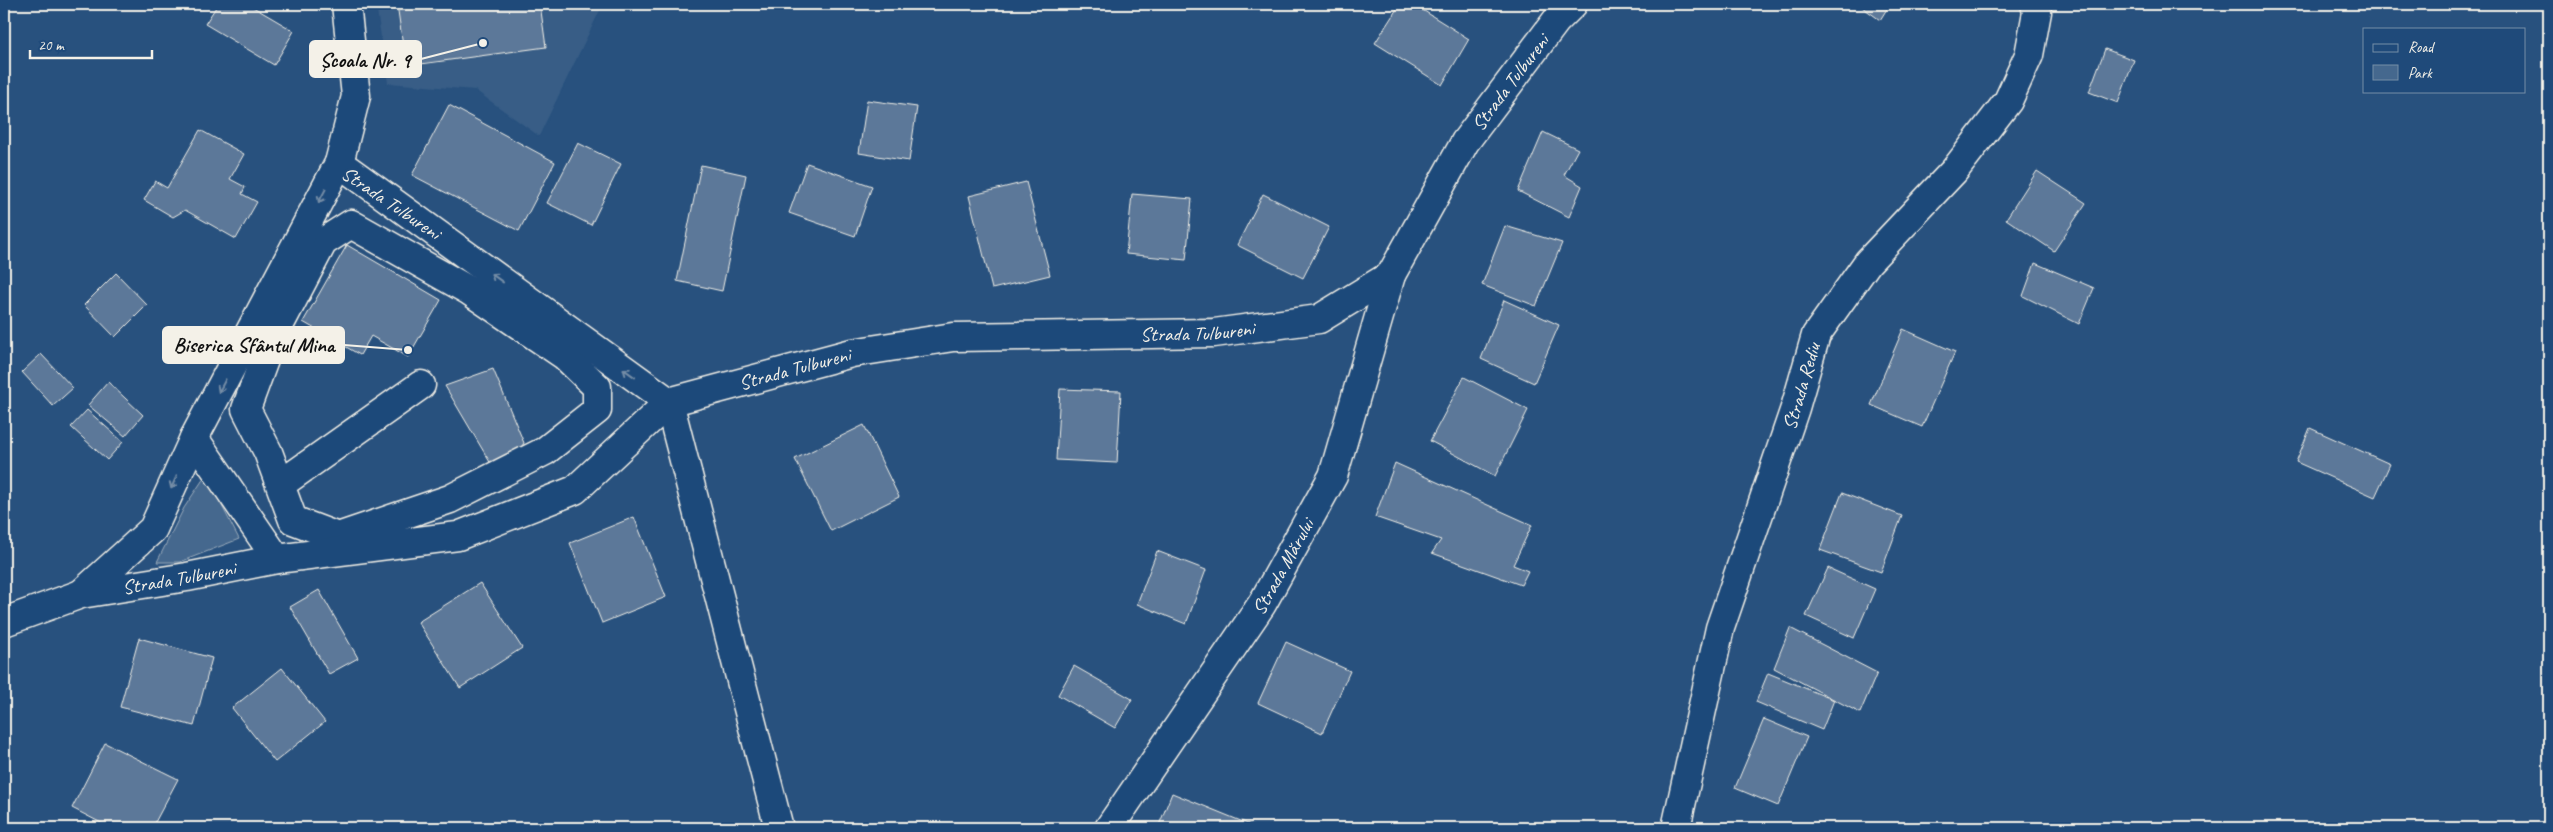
<svg xmlns="http://www.w3.org/2000/svg" width="2553" height="832" viewBox="0 0 2553 832" font-family="Caveat,sans-serif">
  <rect width="100%" height="100%" fill="#28517e"/>
  <filter id="ink" filterUnits="userSpaceOnUse"><feTurbulence type="fractalNoise" baseFrequency=".02" numOctaves="2"/><feDisplacementMap in="SourceGraphic" scale="10" xChannelSelector="R" yChannelSelector="G"/><feConvolveMatrix kernelMatrix="1 2 1 2 8 2 1 2 1" color-interpolation-filters="sRGB"/></filter>
  <g filter="url(#ink)">
    <path fill="#375d86" d="M376,4H603L539,136L475,90L388,83Z"/>
    <path fill="#45688e" stroke="#9cacbb" d="M206,475L239,539L180,562H157L184,508Z"/>
    <path fill="#5b7899" stroke="#f4f1e8" d="M218,4H248L294,31L274,65L205,24Z
      M397,4H540L546,47L406,66Z
      M1400,4H1413L1469,39L1442,85L1375,43Z
      M1858,4H1890L1880,20Z
      M2105,49L2134,60L2118,103L2089,92Z
      M867,100L917,107L909,161L859,153Z
      M449,105L555,162L519,231L412,175Z
      M200,130L244,154L230,179L245,187L242,194L257,202L236,239L185,210L173,217L144,200L155,181L167,188Z
      M1543,132L1578,149L1564,175L1582,186L1569,217L1518,191Z
      M578,143L621,164L591,225L547,203Z
      M807,163L872,186L855,236L789,213Z
      M701,165L746,175L722,291L677,281Z
      M2037,171L2086,203L2054,251L2006,219Z
      M1026,182L1050,275L992,289L969,196Z
      M1132,194L1192,199L1186,260L1126,254Z
      M1263,194L1329,227L1303,278L1237,245Z
      M1505,226L1562,243L1536,306L1482,285Z
      M347,245L441,300L408,357L371,336L360,355L303,322Z
      M2035,263L2094,288L2079,324L2023,296Z
      M116,273L147,305L115,337L84,305Z
      M1504,300L1559,325L1534,383L1481,359Z
      M1903,329L1955,352L1922,427L1871,405Z
      M41,354L73,388L53,406L22,372Z
      M493,369L524,443L513,460L494,469L445,386Z
      M1464,377L1528,410L1495,476L1430,441Z
      M108,382L143,415L125,436L88,405Z
      M1060,389L1121,391L1117,463L1056,460Z
      M87,410L123,442L107,460L71,427Z
      M864,425L899,497L831,531L795,459Z
      M2310,428L2390,464L2375,497L2296,462Z
      M1395,463L1532,525L1513,565L1528,571L1521,585L1432,553L1441,540L1375,517Z
      M1842,493L1902,516L1881,572L1820,550Z
      M634,517L666,597L602,623L570,543Z
      M1157,551L1206,570L1186,624L1137,604Z
      M1828,568L1875,589L1854,638L1806,616Z
      M480,583L522,648L460,688L418,622Z
      M319,590L358,658L329,674L290,607Z
      M1790,628L1877,673L1860,713L1774,668Z
      M139,638L212,658L194,726L120,707Z
      M1286,642L1350,671L1322,733L1258,703Z
      M1074,666L1132,699L1115,728L1058,695Z
      M282,668L325,722L275,762L232,708Z
      M1768,673L1834,700L1822,730L1756,702Z
      M1764,719L1807,737L1778,806L1735,788Z
      M105,743L178,779L152,828H111L72,808Z
      M1172,793L1258,828H1166L1159,825Z"/>
    <g fill="none" stroke-linecap="round" stroke-linejoin="round">
      <defs>
        <path id="pedestrian" d="M351,224L468,290L565,356L597,387V410L545,451L450,499L338,537L293,520L268,452L246,409L271,341L323,242Z
          M281,484L421,385"/>
        <g id="minor">
          <path d="M339,163L356,96L346,4"/>
          <path d="M669,402L779,828"/>
          <path id="s1" d="M194,438L153,529L81,594L187,577L277,559"/>
          <path d="M4,622L81,594"/>
          <path id="s2" d="M1109,828L1262,604L1333,476L1391,275"/>
          <path id="s3" d="M1676,828L1720,628L1795,408L1816,335L1868,262L1954,171L2008,101L2029,55L2037,12L2035,4"/>
        </g>
        <g id="tertiary">
          <path id="s4" d="M669,402L339,163L194,438L277,559L458,536L575,490L669,402L852,353L953,337L1214,333L1319,319L1391,275L1465,142L1556,21L1573,4"/>
        </g>
      </defs>
      <use href="#pedestrian" stroke="#f4f1e8" stroke-width="31"/>
      <use href="#minor" stroke="#f4f1e8" stroke-width="31"/>
      <use href="#tertiary" stroke="#f4f1e8" stroke-width="31"/>
      <use href="#pedestrian" stroke="#1f4a7a" stroke-width="28"/>
      <use href="#minor" stroke="#1f4a7a" stroke-width="28"/>
      <use href="#tertiary" stroke="#1f4a7a" stroke-width="28"/>
    </g>
    <defs><path id="oneway-shaft" d="M-6 0H5M1.5-3L5.5 0L1.5 3" fill="none" stroke-width="1.6" stroke-linecap="round" stroke-linejoin="round" transform="scale(1.25)"/></defs>
    <g stroke="#748da6">
      <use href="#oneway-shaft" transform="translate(322 196) rotate(118)"/>
      <use href="#oneway-shaft" transform="translate(497 278) rotate(-144)"/>
      <use href="#oneway-shaft" transform="translate(629 373) rotate(-144)"/>
      <use href="#oneway-shaft" transform="translate(222 386) rotate(118)"/>
      <use href="#oneway-shaft" transform="translate(174 482) rotate(114)"/>
    </g>
  </g>
  <g text-anchor="middle" dominant-baseline="central" stroke-width="4.5" stroke-linejoin="round" paint-order="stroke">
    <g font-size="20" fill="#f4f1e8" stroke="#1f4a7a">
      <text stroke="none"><textPath href="#s4" startOffset="2272">Strada Tulbureni</textPath></text>
      <text transform="translate(391 203) rotate(34)">Strada Tulbureni</text>
      <text stroke="none"><textPath href="#s4" startOffset="1838">Strada Tulbureni</textPath></text>
      <text stroke="none"><textPath href="#s4" startOffset="1432">Strada Tulbureni</textPath></text>
      <text stroke="none"><textPath href="#s3" startOffset="460">Strada Rediu</textPath></text>
      <text stroke="none"><textPath href="#s2" startOffset="314">Strada Mărului</textPath></text>
      <text stroke="none"><textPath href="#s1" startOffset="296">Strada Tulbureni</textPath></text>
    </g>
  </g>
  <path fill="none" stroke="#f4f1e8" stroke-width="2" d="M483 43L421 59M408 350L344 345"/>
  <g fill="#f4f1e8" stroke="#1f4a7a" stroke-width="2">
    <circle cx="483" cy="43" r="5"/>
    <circle cx="408" cy="350" r="5"/>
  </g>
  <g fill="#f4f1e8" stroke="#f4f1e8" stroke-width="2">
    <rect x="310" y="41" width="111" height="36" rx="5"/>
    <rect x="163" y="327" width="181" height="36" rx="5"/>
  </g>
  <g font-size="21" text-anchor="middle" font-weight="bold" fill="#111">
    <text x="365" y="67">Școala Nr. 9</text>
    <text x="254" y="352">Biserica Sfântul Mina</text>
  </g>
  <rect width="2553" height="832" fill="none" stroke="#1f4a7a" stroke-width="20"/>
  <rect x="10" y="10" width="2533" height="812" fill="none" stroke="#f4f1e8" stroke-width="2" filter="url(#ink)"/>
  <rect x="2363" y="28" width="162" height="65" fill="#1f4a7a" stroke="#748da6"/>
  <rect x="2373" y="44" width="25" height="8" fill="#1f4a7a" stroke="#748da6"/>
  <text x="2408" y="52" font-size="15" fill="#f4f1e8">Road</text>
  <rect x="2373" y="65" width="25" height="15" fill="#45688e" stroke="#748da6"/>
  <text x="2408" y="78" font-size="15" fill="#f4f1e8">Park</text>
  <path d="M30 50v8h122v-8" fill="none" stroke="#f4f1e8" stroke-width="2.5"/>
  <text x="38" y="50" font-size="15" fill="#f4f1e8" stroke="#1f4a7a" stroke-width="4" paint-order="stroke">20 m</text>
</svg>
